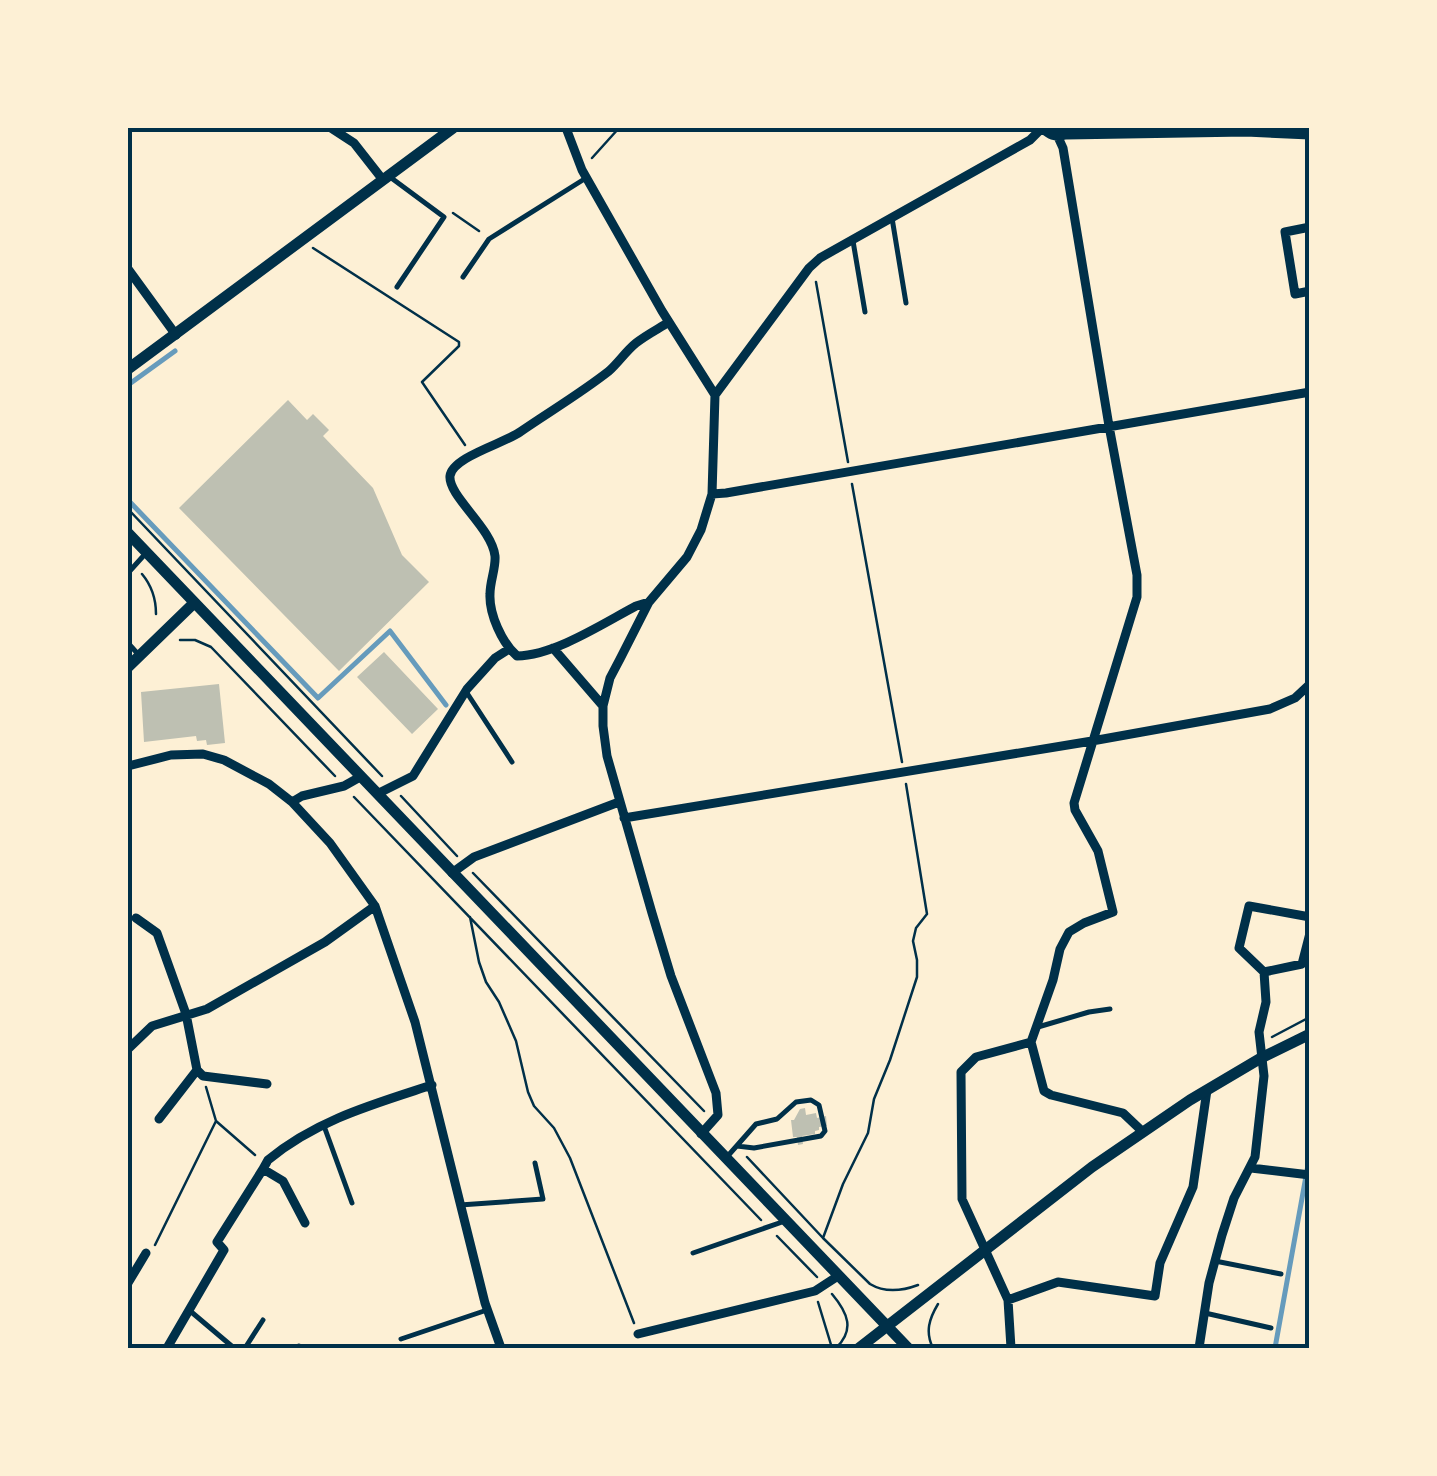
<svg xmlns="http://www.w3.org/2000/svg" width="1437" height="1476" viewBox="0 0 1437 1476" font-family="'Source Serif 4',serif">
  <rect width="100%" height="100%" fill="#fdf0d5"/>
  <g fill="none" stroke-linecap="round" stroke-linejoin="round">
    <path stroke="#669bbc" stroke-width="5" d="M128,385L175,351
      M128,500L318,698L390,631L446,705
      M1275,1348L1310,1154"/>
  </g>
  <path fill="#bec0b2" d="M288,400L307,420L313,414L329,430L323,436L373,488L402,555L429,582L339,671L179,508Z
    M384,652L438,709L412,734L357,677Z
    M219,684L225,743L207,745L206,740L197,741L196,736L144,742L141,692Z
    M805,1108L806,1115L816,1113L817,1118L826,1116L827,1126L819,1127V1130L815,1131V1134L802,1136L803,1144L798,1145L797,1137H793L791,1120H794L800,1109Z"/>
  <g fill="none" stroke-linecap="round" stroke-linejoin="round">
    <path stroke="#003049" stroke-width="2.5" d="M592,158L619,128
      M453,213L479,231
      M313,248L459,342V346L422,382L465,445
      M816,282L848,462
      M852,484L902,762
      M128,509L382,776
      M142,574C152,586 156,598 156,614
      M180,640H195L211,647L335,776
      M401,796L457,856
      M354,797L761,1220
      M473,873L704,1111
      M470,917L479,962L486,982L499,1002L516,1041L528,1092L534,1106L554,1128L570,1158L634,1323
      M1272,1037L1310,1017
      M206,1087L216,1121L255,1155
      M747,1157L823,1238L870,1284C885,1293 902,1291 918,1285
      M777,1236L817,1277
      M823,1238L843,1184L868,1133L874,1099L890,1060L917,977V960L913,941L916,928L927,914L906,784
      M155,1245L216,1121
      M832,1294C848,1313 855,1330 836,1348
      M818,1302L832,1348
      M933,1348C925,1332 929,1319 938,1304"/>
    <path stroke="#003049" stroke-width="5" d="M390,177L444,217L397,287
      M892,218L906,303
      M853,241L865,312
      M463,277L489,239L586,178
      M128,573L146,553
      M128,643L137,653
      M467,693L512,762
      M1038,1027L1089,1012L1110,1009
      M324,1126L352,1203
      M726,1158L756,1124L777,1119L796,1102L811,1100L819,1105L825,1131L821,1136L754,1148L737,1146
      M460,1205L543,1199L535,1163
      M693,1253L785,1221
      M1215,1261L1281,1274
      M189,1310L234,1348
      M1205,1313L1271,1328
      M401,1339L487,1310
      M245,1348L263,1320
      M298,1348L299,1346
      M1309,1348L1310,1344"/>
    <path stroke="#003049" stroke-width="9" d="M331,128L354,143L383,180
      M566,128L582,170L662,311L715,395L712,494L701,530L687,557L649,602L620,659L610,678L603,706V726L607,756L652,913L671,976L716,1093L718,1115L701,1134
      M1041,128C1050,135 1054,138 1066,135L1246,132L1310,135
      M1310,227L1285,232L1295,294L1310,291
      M128,269L176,335
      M715,395L809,268L820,258L1030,140L1042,128
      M712,494L726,493L1310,392
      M649,602L636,606C602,624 555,655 517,656C502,643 489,614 490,594C490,581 496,568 495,556C492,528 448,496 450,476C452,457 505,443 520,432C549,412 581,393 609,371C619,362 626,351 636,343C646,335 658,329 669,322
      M553,648L603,706
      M128,766L171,755L203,754L224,760L269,784L292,802L330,843L375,906L415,1022L485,1303L501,1348
      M377,794L413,776L467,689L495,658L509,649
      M292,802L302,796L344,786L360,777
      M624,818L1092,741L1270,709L1295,698L1310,684
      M452,873L474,857L619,802
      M136,918L157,933L186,1014L197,1070
      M1264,972L1302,964L1310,933
      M1031,1042L1044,1091L1051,1095L1123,1113L1143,1132
      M128,1049L152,1026L207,1009L325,942L375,906
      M159,1119L197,1070L203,1076L267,1084
      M1251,1168L1310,1175
      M305,1223L283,1181L263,1169L268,1160C316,1120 374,1104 432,1085
      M128,1283L146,1253
      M1008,1300L1058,1282L1155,1296L1160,1263L1193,1187L1207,1090
      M638,1334L815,1291L838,1276
      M167,1348L224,1250L217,1242L263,1169
      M1011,1348L1008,1300L962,1199L961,1072L976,1057L1031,1042L1053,980L1060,949L1069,932L1084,923L1113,912L1098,851L1075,810L1074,803L1137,597V575L1109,426L1063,148L1058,137
      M1199,1348L1209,1283L1222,1235L1234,1198L1255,1157L1264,1076L1259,1032L1266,1002L1264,972L1239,948L1249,906L1310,917"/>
    <path stroke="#003049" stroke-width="11" d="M128,369L453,128
      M128,533L908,1348
      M128,667L194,603
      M859,1348L1092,1167L1190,1100L1261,1058L1310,1034"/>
  </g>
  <rect width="1437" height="1476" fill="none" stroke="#fdf0d5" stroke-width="260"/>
  <rect x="130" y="130" width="1177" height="1216" fill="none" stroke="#003049" stroke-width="4"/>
</svg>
